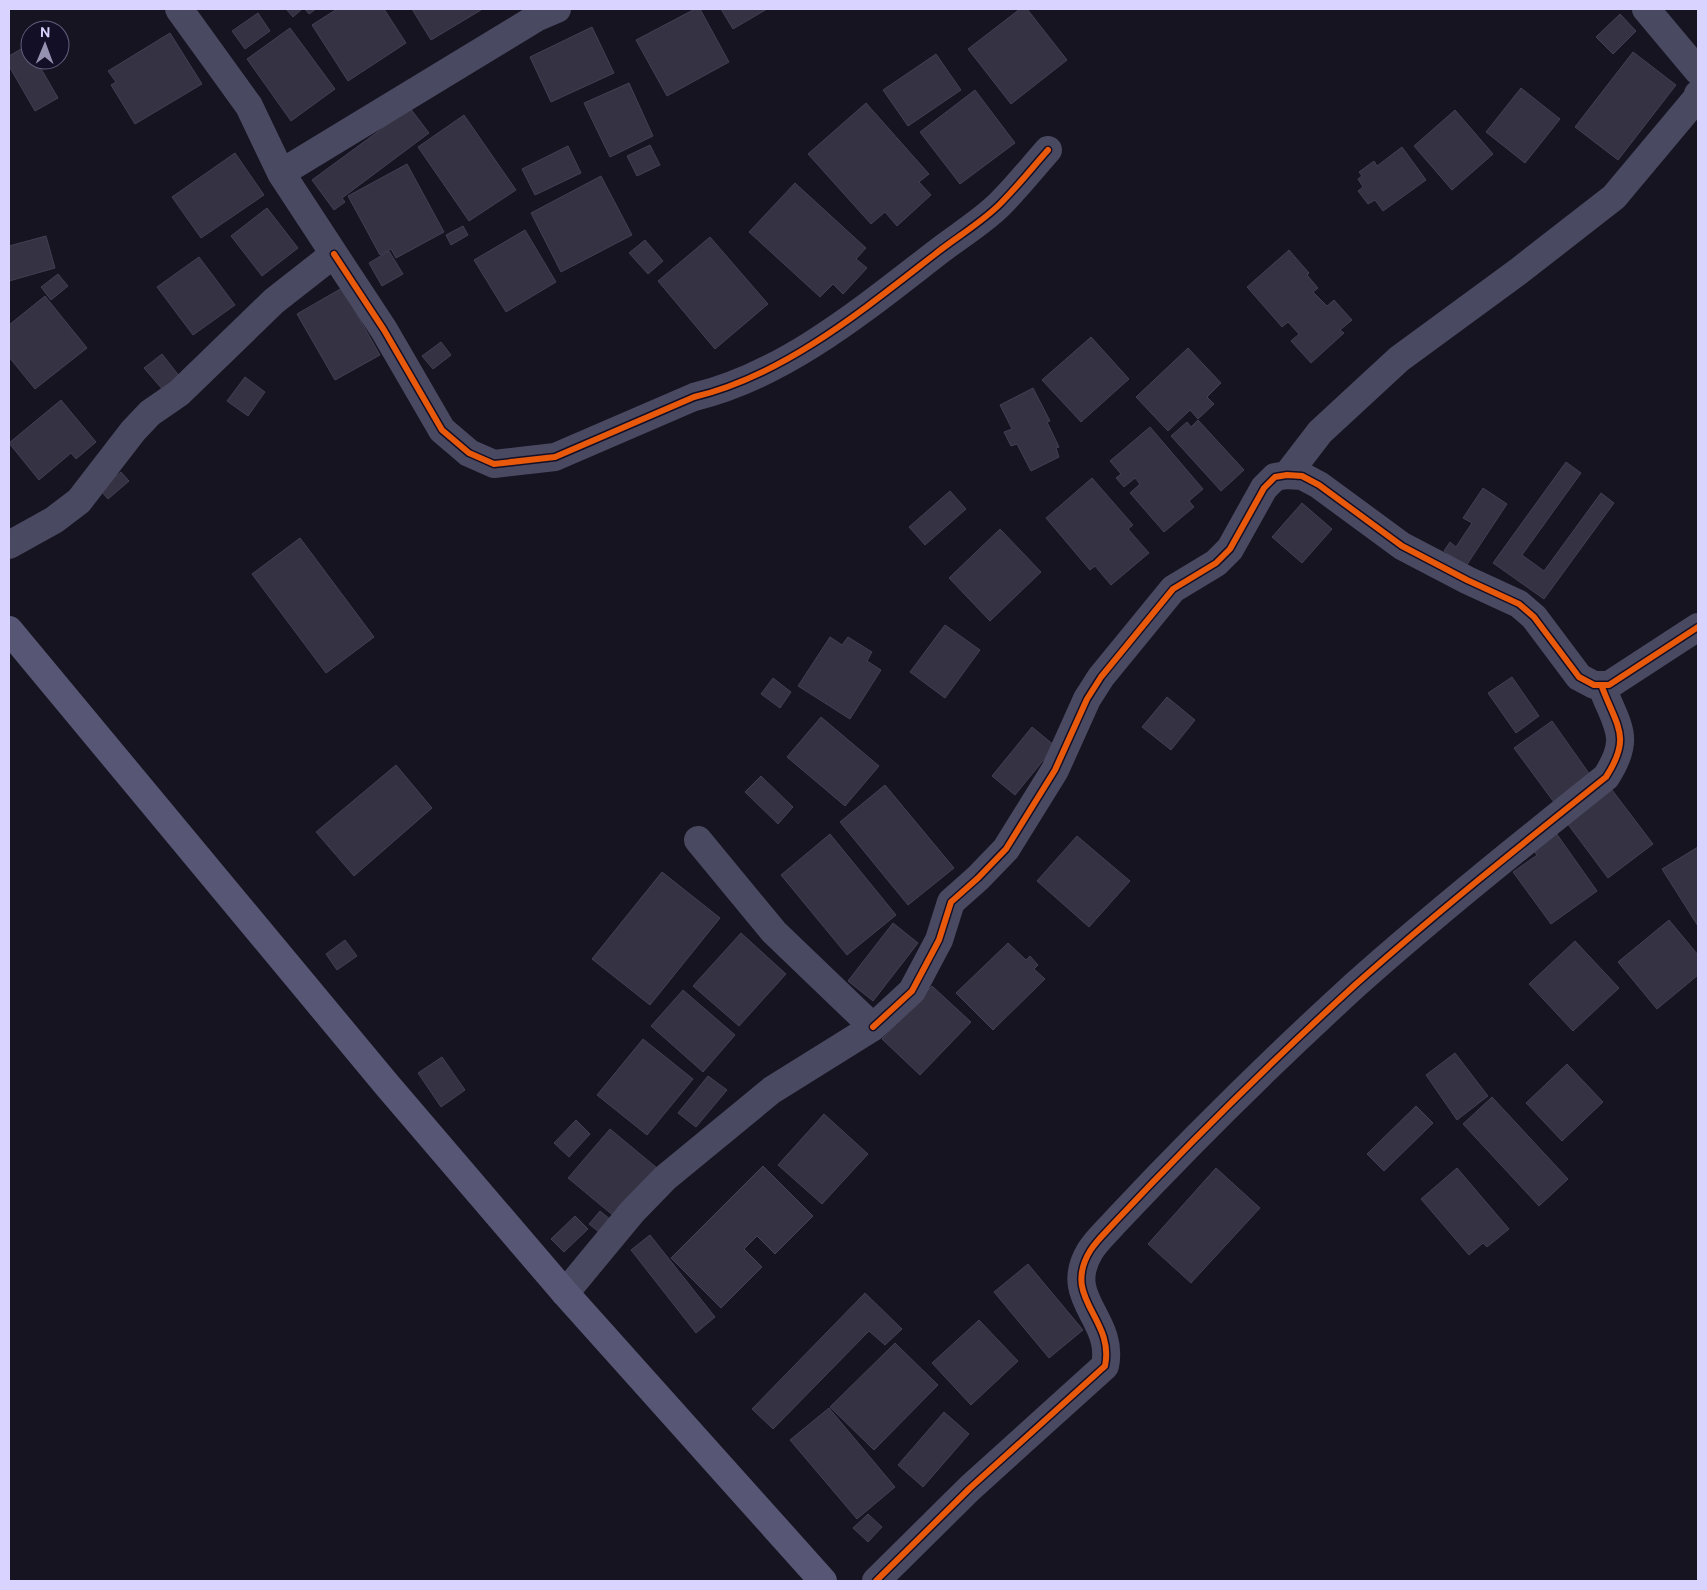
<svg xmlns="http://www.w3.org/2000/svg" width="1707" height="1590" viewBox="0 0 1707 1590" font-family="'DM Sans',sans-serif">
  <rect width="100%" height="100%" fill="#161421"/>
  <path fill="#343243" stroke="#433f54" d="M286,9H302L293,17Z
    M305,9H316L309,14Z
    M337,9H384L406,43L348,81L312,25Z
    M412,9H480L481,10L431,40Z
    M695,9H700L729,62L667,96L636,40Z
    M721,9H767L733,29Z
    M1020,9H1027L1067,60L1011,104L968,49Z
    M258,13L270,31L245,49L232,31Z
    M1620,14L1636,31L1613,54L1596,37Z
    M592,27L614,73L551,102L530,57Z
    M290,28L335,89L291,121L247,59Z
    M170,33L202,84L135,124L111,85L116,82L108,71Z
    M28,45L30,60H36L58,98L35,111L9,66V56Z
    M1633,52L1676,85L1618,160L1575,127Z
    M936,54L961,90L908,126L883,90Z
    M629,83L653,136L610,157L584,103Z
    M1521,88L1560,119L1525,163L1486,132Z
    M975,90L1015,143L960,184L920,132Z
    M866,103L929,174L919,182L931,195L897,226L885,212L871,224L808,154Z
    M410,108L429,133L342,198L345,202L334,210L312,180Z
    M1455,110L1493,154L1452,190L1414,146Z
    M464,115L516,190L469,221L418,147Z
    M650,145L660,165L637,176L627,156Z
    M568,146L581,173L535,195L522,169Z
    M1402,147L1426,180L1383,211L1375,200L1368,204L1358,191L1363,187L1358,179L1362,176L1359,172L1374,161L1377,166Z
    M235,153L264,195L201,238L172,197Z
    M407,164L444,232L396,258L391,249L380,255L348,196Z
    M601,176L632,235L561,272L531,213Z
    M795,183L866,248L856,259L867,268L843,294L833,284L820,297L749,232Z
    M267,208L298,248L262,276L231,236Z
    M463,226L468,235L451,245L446,235Z
    M525,230L556,282L506,312L474,260Z
    M46,236L55,268L9,281V246Z
    M710,237L768,304L715,349L658,281Z
    M645,240L663,261L648,274L629,253Z
    M1289,250L1309,273L1307,275L1318,288L1313,292L1327,306L1334,300L1352,320L1340,330L1344,333L1311,363L1291,341L1299,334L1288,322L1282,327L1247,287Z
    M389,251L403,274L382,286L369,263Z
    M199,257L235,305L193,335L157,287Z
    M58,274L68,286L51,300L41,287Z
    M342,288L380,355L335,380L297,314Z
    M45,296L87,348L35,389L9,357V325Z
    M1091,337L1129,379L1081,422L1042,380Z
    M441,342L451,355L433,369L422,356Z
    M1188,348L1221,383L1207,397L1214,404L1198,419L1190,410L1168,431L1136,397Z
    M162,354L180,377L163,390L144,368Z
    M245,377L265,392L248,416L227,401Z
    M1033,388L1050,421L1047,422L1059,447L1056,448L1059,457L1031,471L1017,444L1011,446L1004,432L1012,429L1000,405Z
    M61,400L96,442L76,459L71,453L39,480L9,443Z
    M1198,420L1244,470L1221,491L1171,436L1187,422L1191,427Z
    M1150,427L1203,489L1189,501L1194,507L1164,532L1130,493L1140,484L1135,478L1124,487L1116,478L1121,474L1110,461Z
    M1566,462L1581,473L1522,555L1544,571L1601,493L1614,503L1544,599L1493,563Z
    M121,472L129,481L108,499L100,490Z
    M1092,478L1133,525L1128,529L1149,553L1111,585L1095,566L1090,570L1046,518Z
    M1483,488L1507,504L1466,566L1444,551L1450,542L1456,547L1472,523L1463,518Z
    M950,491L966,509L925,545L909,527Z
    M1302,503L1332,529L1302,563L1272,537Z
    M1000,529L1041,572L990,621L949,578Z
    M300,538L374,637L326,673L252,574Z
    M945,625L980,650L945,698L910,672Z
    M830,637L842,645L848,637L872,652L867,661L881,670L850,719L798,686Z
    M1512,677L1539,716L1516,733L1488,693Z
    M773,678L791,692L780,708L761,694Z
    M1167,697L1195,720L1171,750L1142,727Z
    M821,717L879,766L845,806L787,757Z
    M1552,721L1593,779L1556,805L1514,748Z
    M1032,727L1055,746L1015,795L992,776Z
    M396,765L432,808L354,876L316,832Z
    M761,776L793,807L778,824L745,792Z
    M885,785L954,868L908,905L840,822Z
    M1612,790L1653,844L1608,878L1567,823Z
    M1556,833L1597,891L1551,924L1513,872L1537,855L1533,850Z
    M830,834L896,915L847,955L781,875Z
    M1077,836L1130,881L1089,927L1037,881Z
    M1698,847V926L1662,869Z
    M662,872L720,918L650,1005L592,959Z
    M1669,920L1698,955V975L1657,1009L1618,962Z
    M893,923L918,943L873,1001L848,981Z
    M741,933L786,974L739,1026L693,986Z
    M345,940L357,956L337,970L326,954Z
    M1575,941L1619,988L1573,1031L1529,984Z
    M1008,943L1026,960L1030,956L1038,965L1034,969L1045,979L993,1030L956,993Z
    M932,986L971,1022L920,1075L882,1039Z
    M683,990L735,1035L703,1072L651,1026Z
    M643,1039L693,1079L647,1135L597,1095Z
    M1455,1053L1488,1096L1457,1120L1426,1075Z
    M442,1057L465,1090L441,1107L418,1073Z
    M1567,1064L1603,1102L1562,1141L1526,1103Z
    M708,1076L727,1090L696,1127L678,1113Z
    M1492,1097L1568,1179L1539,1206L1463,1124Z
    M1416,1106L1433,1123L1384,1171L1367,1154Z
    M824,1114L868,1154L822,1204L778,1165Z
    M576,1120L590,1134L569,1157L554,1143Z
    M610,1129L657,1168L615,1217L568,1178Z
    M763,1166L813,1216L775,1254L757,1236L744,1249L762,1267L721,1308L671,1258Z
    M1216,1168L1260,1208L1191,1283L1148,1244Z
    M1457,1168L1509,1229L1487,1247L1483,1243L1469,1255L1421,1199Z
    M600,1211L616,1224L605,1237L589,1224Z
    M575,1216L588,1229L564,1252L551,1239Z
    M650,1235L715,1317L696,1333L631,1250Z
    M1028,1264L1083,1330L1049,1358L994,1292Z
    M865,1293L902,1329L885,1345L869,1331L773,1429L752,1409Z
    M979,1320L1018,1361L971,1405L932,1363Z
    M895,1343L938,1385L874,1450L830,1407Z
    M829,1408L895,1487L857,1519L790,1440Z
    M944,1412L969,1434L923,1487L898,1465Z
    M868,1514L882,1527L868,1542L853,1528Z"/>
  <g fill="none" stroke-linecap="round" stroke-linejoin="round">
    <path stroke="#4a4962" stroke-width="28" d="M1646,9L1698,71
      M281,173L536,18L557,9
      M334,254L384,330L442,430L469,453L494,464L555,457L694,397C783,376 863,310 934,255C955,238 981,223 1000,204C1017,187 1032,168 1048,150
      M1287,475L1320,432L1399,359L1519,271L1614,197L1697,98L1698,94
      M9,545L54,520L79,501L133,431L150,413L179,393L274,301L334,254L281,173L249,106L179,9
      M873,1027L912,991L939,940L951,902L978,878L1006,849L1055,770L1087,699L1101,677L1173,589L1216,563L1230,549L1264,488L1275,477L1287,475L1302,476L1319,485L1402,546L1467,580L1519,604L1534,617L1579,677L1594,685H1609L1698,627
      M565,1293L632,1212L665,1178L772,1090L873,1027L774,932L698,840
      M876,1581L970,1488L1105,1366C1115,1318 1061,1299 1090,1251C1096,1241 1107,1231 1115,1222C1192,1140 1272,1061 1355,985C1436,913 1521,845 1606,777C1632,737 1617,727 1602,687"/>
    <path stroke="#575674" stroke-width="28" d="M9,630L387,1085L565,1293L823,1581"/>
    <defs>
      <path id="cycleway" d="M334,254L384,330L442,430L469,453L494,464L555,457L694,397C783,376 863,310 934,255C955,238 981,223 1000,204C1017,187 1032,168 1048,150
        M873,1027L912,991L939,940L951,902L978,878L1006,849L1055,770L1087,699L1101,677L1173,589L1216,563L1230,549L1264,488L1275,477L1287,475L1302,476L1319,485L1402,546L1467,580L1519,604L1534,617L1579,677L1594,685H1609L1698,627
        M876,1581L970,1488L1105,1366C1115,1318 1061,1299 1090,1251C1096,1241 1107,1231 1115,1222C1192,1140 1272,1061 1355,985C1436,913 1521,845 1606,777C1632,737 1617,727 1602,687"/>
    </defs>
    <use href="#cycleway" stroke="#130f26" stroke-width="9"/>
    <use href="#cycleway" stroke="#e8590c" stroke-width="6"/>
  </g>
  <rect width="1707" height="1590" fill="none" stroke="#d9d4ff" stroke-width="20"/>
  <g transform="translate(45 45) rotate(1)"><circle r="24" fill="#130f26" stroke="#625e7d"/>
  <path d="M0-4L9 19L0 12L-9 19Z" fill="#9591b1"/>
  <text y="-8" font-size="14" font-weight="bold" text-anchor="middle" fill="#d9d4ff">N</text>
  </g>
</svg>
